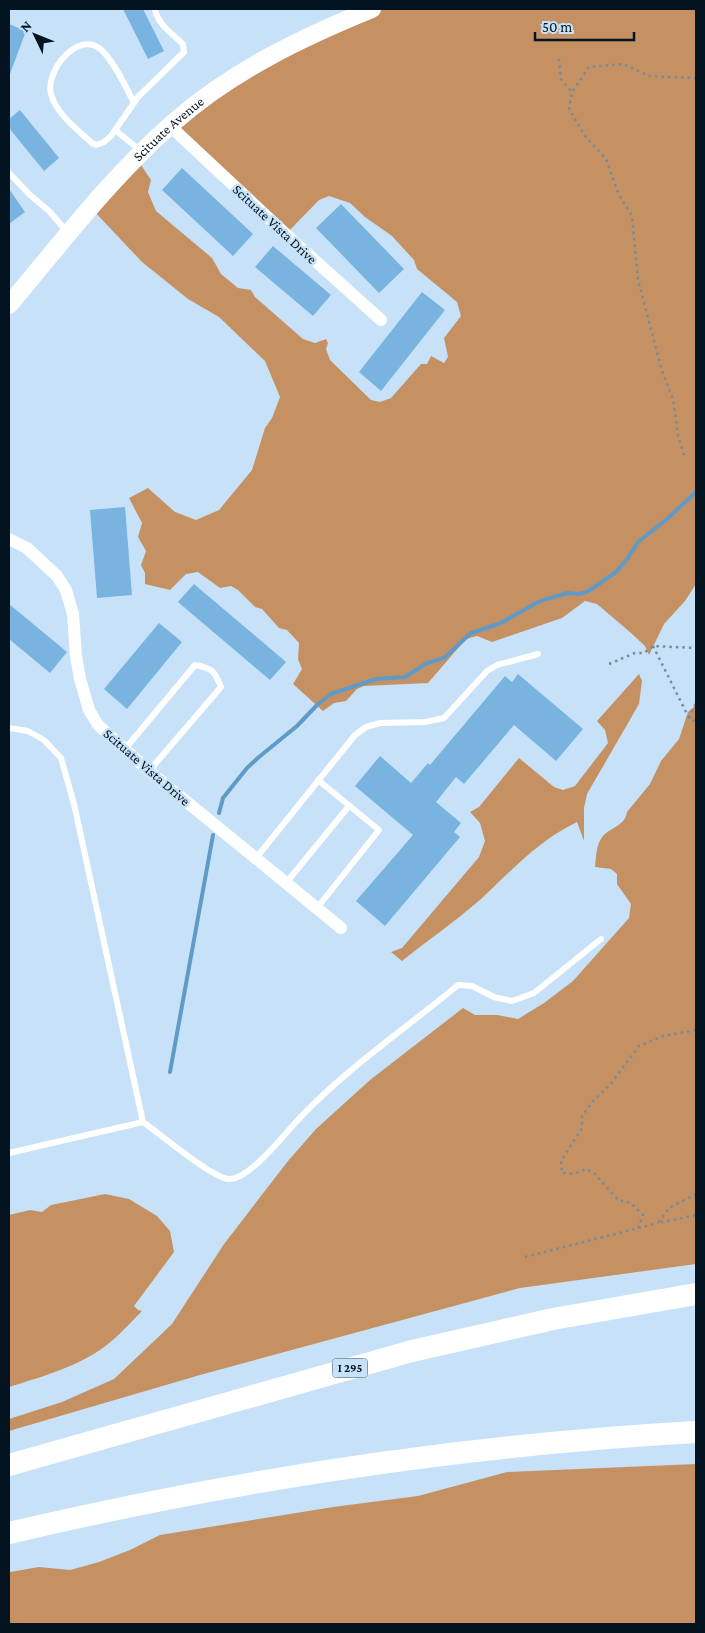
<svg xmlns="http://www.w3.org/2000/svg" width="705" height="1633" viewBox="0 0 705 1633" font-family="'Crimson Pro',serif">
  <rect width="100%" height="100%" fill="#c7e2f8"/>
  <path fill="#c69162" d="M370,9H696V584L685,601L664,624L649,655L645,646L631,633L597,604L585,601L562,618L492,642L477,636L466,639L428,683L364,686L357,689L346,701L334,703L323,711L293,684L302,669L298,659L299,643L287,630L279,628L262,609L255,607L238,590L231,586L220,588L198,572L186,574L170,590L145,584V573L141,565L146,551L138,537L142,523L129,498L148,488L175,512L196,520L219,510L252,470L265,428L272,418L280,397L265,361L219,317L188,299L142,262L91,208L137,159L151,180L148,192L156,211L212,258L221,274L238,288L251,290L255,297L303,339L315,343L326,339L328,343L326,349L330,360L371,400L380,402L391,398L421,364H427L431,356L444,363L448,357L444,338L461,316L457,302L417,269L414,260L392,236L365,217L350,203L329,196L319,200L286,234L172,121Z
    M639,674L642,681L639,704L587,794L584,808V841L577,822C538,841 512,870 481,899C456,921 428,940 402,961L391,952L402,948L479,857L485,841L480,823L470,812L479,807L519,758L554,787L563,790L575,786L608,743L605,730L597,721Z
    M696,705V1264L520,1288L200,1375L9,1431V1419L62,1402L114,1379L172,1324L224,1244L288,1161L316,1129L370,1080L463,1008L475,1015H497L518,1019L544,1003L573,981L629,918L631,904L617,884V874L611,869L595,867C596,857 596,844 603,836C611,827 625,826 627,812L650,784L661,761L679,739L688,712Z
    M105,1194L129,1199L157,1216L170,1231L174,1252L134,1306L138,1310L142,1311C127,1326 112,1344 92,1355C67,1370 37,1378 9,1387V1215L30,1210L42,1212L51,1205Z
    M696,1464V1624H9V1573L10,1572L39,1567L70,1570L99,1562L130,1550L160,1535L333,1507L418,1496L507,1472Z"/>
  <g fill="none" stroke-linecap="round" stroke-linejoin="round">
    <path stroke="#609ac6" stroke-width="4" d="M219,813L223,798L247,768L259,757L297,726L317,705L331,694L376,679L405,677L427,663L444,658L471,633L501,623L536,603L546,599L568,593L578,594L587,592L616,572L628,558L638,542L667,519L696,492
      M170,1072L213,835"/>
  </g>
  <path fill="#79b3e0" d="M123,9H143L164,51L148,59Z
    M9,24L26,31L10,74L9,73Z
    M20,110L59,158L44,171L9,128V119Z
    M182,168L253,234L233,256L162,190Z
    M9,189L25,212L9,224Z
    M341,204L404,269L379,293L316,228Z
    M273,246L331,295L313,316L255,267Z
    M422,292L445,310L381,391L359,372Z
    M125,507L132,595L97,598L90,510Z
    M194,584L286,662L270,680L178,602Z
    M9,604L67,652L50,673L9,639Z
    M159,623L182,642L127,709L104,689Z
    M518,674L583,729L556,761L514,725L464,784L456,777L436,802L461,823L454,832L460,837L385,926L356,901L413,835L355,786L380,756L411,783L428,763L430,765L505,676L512,682Z"/>
  <g fill="none" stroke-linecap="round" stroke-linejoin="round">
    <path stroke="#758c9d" stroke-width="2.5" stroke-dasharray="2.5 4" stroke-linecap="butt" d="M559,59L561,79L572,92
      M684,455L678,435L673,399L662,371L638,280L632,216L618,193L606,159L585,136L569,109L572,92L589,67L623,64L649,76L696,78
      M653,646L689,718L696,722
      M609,664L635,653H644L653,646L696,648
      M689,718L696,703
      M696,1194L669,1208L658,1223L696,1215
      M638,1228L643,1215L631,1203L618,1200L594,1173L586,1169L574,1174L562,1173L561,1161L582,1128V1116L593,1101L610,1085L639,1046L663,1036L696,1030
      M525,1257L658,1223"/>
    <path stroke="#fff" stroke-width="6" d="M134,103C127,89 112,57 99,48C76,32 45,72 51,94C57,115 77,129 92,143L96,145L104,142L111,136L138,97L184,52L183,44C173,34 157,24 155,9
      M115,130L141,151
      M9,173L29,194L50,212L68,233
      M9,728L28,731L44,740L61,758L74,804L143,1122C159,1133 211,1177 228,1179C248,1181 283,1136 296,1122C344,1070 404,1030 458,985L472,986L494,997L512,1001L534,993L601,939
      M125,749L195,665C212,668 215,671 221,687L149,771
      M256,858L355,735L366,727L380,723L425,722L444,718L487,671L497,665L538,654
      M286,883L349,806
      M317,908L379,830L318,780
      M9,1153L143,1122"/>
    <path stroke="#fff" stroke-width="12" d="M170,126L291,239L381,320
      M9,539L27,548L57,576L66,590L73,614L76,656L80,679L89,710L98,725L149,771L341,928"/>
    <path stroke="#fff" stroke-width="18" id="s1" d="M9,305C61,243 113,175 174,122C232,71 301,38 372,9"/>
    <path stroke="#fff" stroke-width="22" d="M9,1465L412,1351L553,1319L696,1294
      M9,1533C234,1480 465,1445 696,1432"/>
  </g>
  <g text-anchor="middle" dominant-baseline="central" stroke-width="5" stroke-linejoin="round" paint-order="stroke">
    <rect fill="#c7e2f8" stroke="#3e5160" stroke-width="1" x="332.5" y="1358.5" width="35" height="19" rx="4"/>
    <g font-size="12" font-weight="bold" fill="#03131f">
      <text x="350" y="1368">I 295</text>
    </g>
    <g font-size="14" fill="#03131f" stroke="#c7e2f8">
      <text stroke="none"><textPath href="#s1" startOffset="238">Scituate Avenue</textPath></text>
      <text transform="translate(275 224) rotate(43)">Scituate Vista Drive</text>
      <text transform="translate(147 767) rotate(41)">Scituate Vista Drive</text>
    </g>
  </g>
  <rect width="705" height="1633" fill="none" stroke="#03131f" stroke-width="20"/>
  <g transform="translate(35 35) rotate(313)" stroke="#c7e2f8" stroke-width="4" paint-order="stroke">
  <path d="M0-4L9 19L0 12L-9 19Z" fill="#03131f"/>
  <text y="-8" font-size="14" font-weight="bold" text-anchor="middle" fill="#03131f">N</text>
  </g>
  <path d="M535 32v8h99v-8" fill="none" stroke="#03131f" stroke-width="2.5"/>
  <text x="542" y="32" font-size="15" fill="#03131f" stroke="#c7e2f8" stroke-width="4" paint-order="stroke">50 m</text>
</svg>
